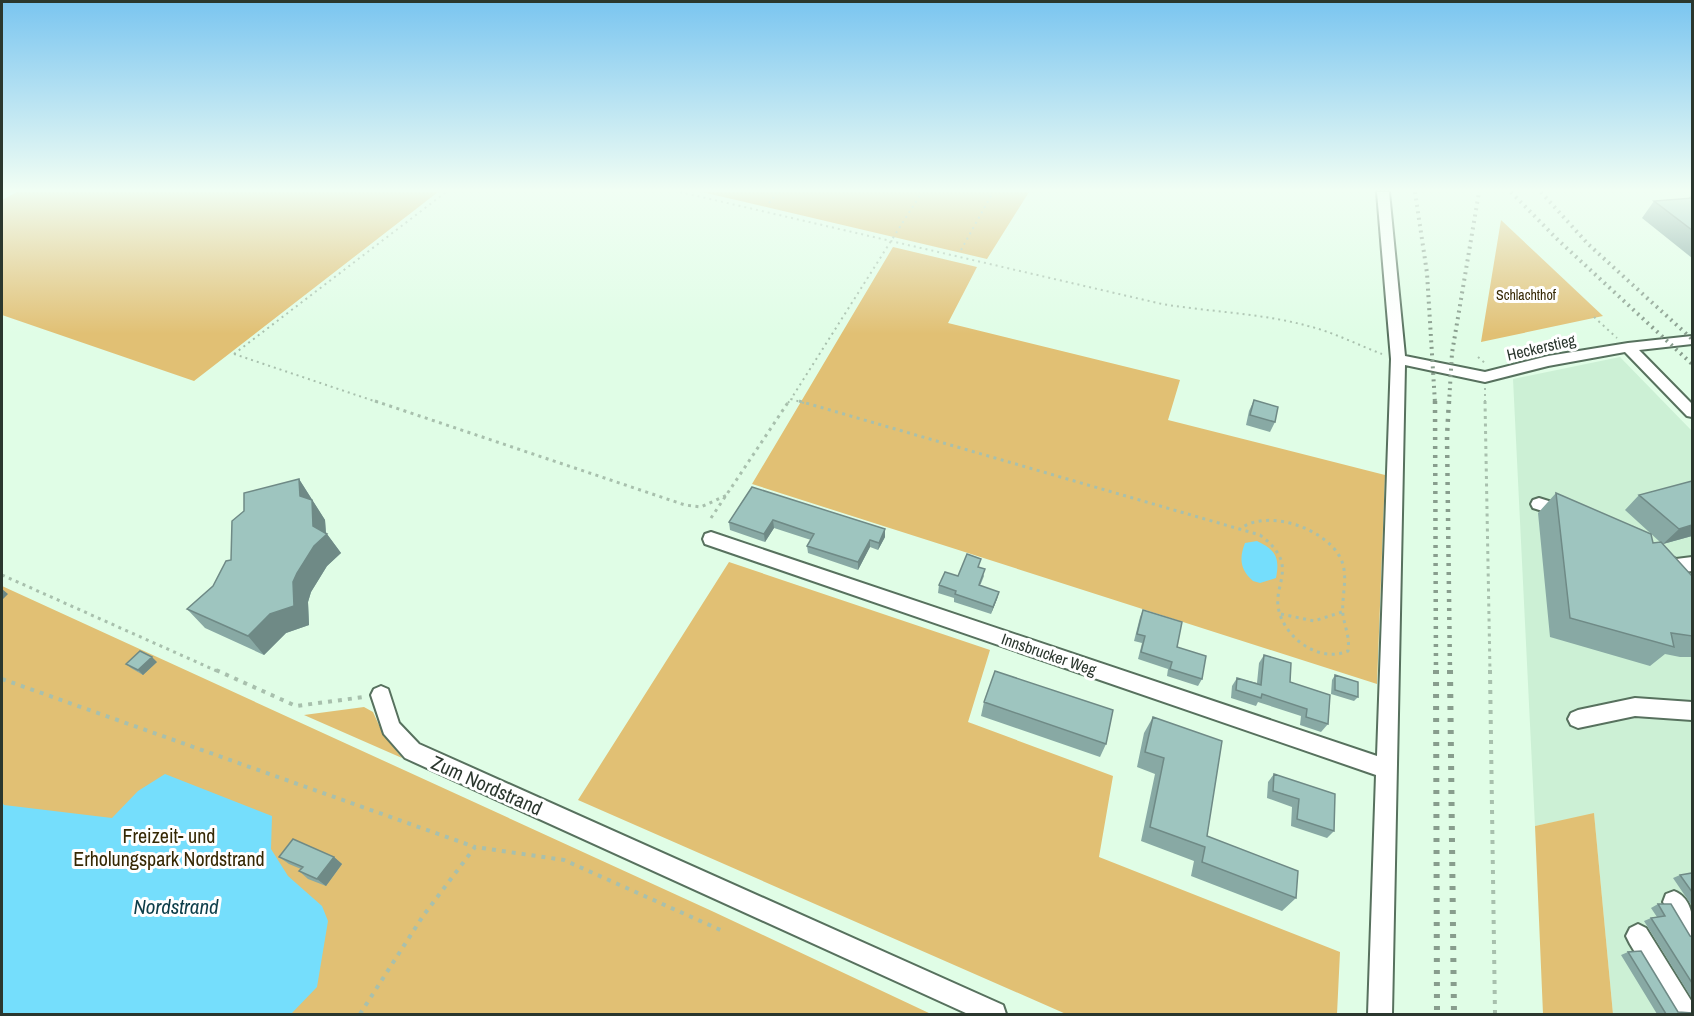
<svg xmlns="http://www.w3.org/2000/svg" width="1694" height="1016" viewBox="0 0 1694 1016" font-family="'Archivo Narrow',sans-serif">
  <rect width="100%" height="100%" fill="#e0fde6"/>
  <path fill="#ccf0d5" d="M1620,357L1692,431V1014H1613L1594,814L1535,826L1513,379Z"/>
  <path fill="#e1c074" d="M17,192H438L194,381L2,315V200Z
    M702,192H1029L987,259Z
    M1501,220L1603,316L1481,342Z
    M893,247L977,267L948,323L1180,380L1168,420L1385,475L1377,684L752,484Z
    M729,562L990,650L968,722L1113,776L1099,857L1340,952L1337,1014H1066L578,800Z
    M2,586L714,912L931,1014H2Z
    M364,707L373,712L383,734L402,758L304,715Z
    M1594,813L1613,1014H1543L1535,826Z"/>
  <path fill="#75defc" d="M1257,541C1276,550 1280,558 1276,578L1260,583L1253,581C1240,570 1239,558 1245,543Z
    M165,774L272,816L271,849L288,876L322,906L328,921L317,987L291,1014H2V802L4,805L112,818L138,791Z"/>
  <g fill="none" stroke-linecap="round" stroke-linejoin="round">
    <defs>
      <path id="minor" d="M1377,192H1389L1405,356L1485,372L1548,356L1628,343L1692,336V344L1639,350L1692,404V417L1687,416L1625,352L1548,366L1485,382L1405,365L1392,1014H1368L1376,775L705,544L703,539L705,534L711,532L1377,756L1391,359Z
        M1539,498L1571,508L1573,512L1571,516L1565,518L1533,508L1531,504L1533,500Z
        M1663,552L1676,559L1692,557V571C1678,573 1663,575 1654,559L1657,554Z
        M381,686L388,689L399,723L419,744L1003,1005L1006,1014H968L405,758L384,734L371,695L374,689Z
        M1635,698L1692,702V720L1635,716L1578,728L1571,725L1568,719L1571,713L1578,710Z
        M1674,891C1694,899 1694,923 1692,942L1684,938L1663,902L1666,894Z
        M1638,924L1646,928L1692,1002V1014H1672L1630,944L1626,936L1630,928Z"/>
    </defs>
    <use href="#minor" stroke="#57715e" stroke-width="4"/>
    <path stroke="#a8c0ad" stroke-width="2" stroke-dasharray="2 4" stroke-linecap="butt" d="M680,192L1162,304C1210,312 1261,313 1308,326C1333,332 1358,345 1382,354
      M769,203L778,192
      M961,250L993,192
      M1594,317L1617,338
      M234,354L380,403
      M234,354L446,192
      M1478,357L1486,364
      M1485,388V403
      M788,403L791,399
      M804,403L791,399L922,192"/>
    <path stroke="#a8c0ad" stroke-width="3" stroke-dasharray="3 4.5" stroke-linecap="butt" d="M375,401L685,505L701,507L727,495
      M799,401L1260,535C1269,542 1277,549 1281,560C1286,576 1276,590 1278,606C1282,636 1318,664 1348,651C1350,637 1345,628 1343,615C1341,597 1349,577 1341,559C1326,528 1267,508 1240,529
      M1485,401L1490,672
      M711,518L789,401
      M2,575L219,672
      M1281,614L1314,621L1342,612"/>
    <path stroke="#a8c0ad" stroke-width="4" stroke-dasharray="4 6" stroke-linecap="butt" d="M216,670L296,706L364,697
      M1490,670L1495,1014
      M2,679L475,847
      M360,1014L423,916L475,847L564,860L725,932"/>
    <use href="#minor" fill="#fff" fill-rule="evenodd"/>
    <path stroke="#889d8d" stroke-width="4" stroke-dasharray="2 4.5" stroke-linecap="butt" d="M1415,192L1427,273L1435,403
      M1511,192L1558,240L1692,364
      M1541,192L1588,244L1692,339
      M1449,403L1452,353L1479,192"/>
    <path stroke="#889d8d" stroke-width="4.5" stroke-dasharray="3 6" stroke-linecap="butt" d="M1435,401L1436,672
      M1449,401L1447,436L1450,672"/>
    <path stroke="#889d8d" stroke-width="6" stroke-dasharray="4 8" stroke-linecap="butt" d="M1436,670L1437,1014
      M1450,670L1454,1014"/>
  </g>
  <path fill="#88a9a4" d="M1692,194V258L1642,218L1654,201L1688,199Z
    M1254,400L1275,422L1270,432L1246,425L1249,411Z
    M299,479L325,520L326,533L341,553L327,566L311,592L308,602L309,625L286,633L264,655L205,628L187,609L213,586L231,560Z
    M752,487L885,529V537L878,550L870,547L858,570L808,553L807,546L811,540L774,528L765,542L730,530L729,522Z
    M1556,493L1653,543L1660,542L1625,510L1639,495L1692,536L1663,544L1692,576V657H1680L1665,654L1650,666L1550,637L1538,513Z
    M980,567L984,576L980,586L999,592L997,599L991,614L954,602V598L938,593L939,585Z
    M1143,610L1177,647L1202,679L1198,686L1167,676L1168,669L1138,659L1142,643L1134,641L1140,617Z
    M1264,655L1328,724L1321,732L1300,725L1301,716L1258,702L1256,706L1231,698L1232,686L1237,678L1257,683L1259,663Z
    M157,662L143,675L131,668L126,664Z
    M1335,675L1358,697L1354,701L1331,694L1332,680Z
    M984,702L1106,744L1100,757L981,716Z
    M1153,717L1207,836L1296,898L1282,911L1191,876L1194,861L1141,841L1155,774L1137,767L1144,733Z
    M1274,774L1334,831L1327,838L1291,826L1292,807L1267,798L1268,782Z
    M279,857H334L342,864L326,886L308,879L299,871L301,869L289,864Z
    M1692,873V906L1673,878L1680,875Z
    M1658,904L1690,936L1692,937V999L1644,921L1651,918L1657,917L1651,908Z
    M1628,952L1678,1012L1692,1014H1657L1621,955Z"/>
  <path fill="#6f8a86" d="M299,479L325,520L326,535L327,534L341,553L327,566L311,592L308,602L309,625L286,633L264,655L248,636L293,582L297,573L314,546L313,526L300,496Z
    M773,520L774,528L765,542L764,534Z
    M1692,525V536L1663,544L1679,529Z
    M885,529V537L878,550L879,543Z
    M870,540V547L858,570V562Z
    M2,589L8,594L2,600Z
    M999,592L997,599L991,614L993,607Z
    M152,657L157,662L143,675L138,670Z
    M334,857L342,864L326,886L317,879Z"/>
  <path fill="#9ec5bf" stroke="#6f8a86" stroke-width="1.5" d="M1692,198V230L1654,201Z
    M1254,400L1278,407L1275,422L1250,415Z
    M299,479L300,496L312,500L313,526L327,534L314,546L297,573L293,582L294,606L270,614L248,636L187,609L213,586L226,561L231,560L232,521L244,511V493Z
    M1692,481V525L1679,529L1639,495Z
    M752,487L885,529L879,543L870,540L858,562L807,546L814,534L773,520L764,534L729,522Z
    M1556,493L1651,534L1653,543L1661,542L1692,576V636L1671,633L1674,647L1570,618Z
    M967,554L981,559L978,567L985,569L979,585L999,592L993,607L955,594L956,591L939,585L945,572L958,576Z
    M1143,610L1182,622L1177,647L1206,656L1202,679L1170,669L1172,662L1141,652L1145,636L1137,634Z
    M140,651L152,657L138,670L126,664Z
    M1264,655L1291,663L1290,682L1330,695L1328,724L1306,717L1307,709L1262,694L1261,698L1236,690L1237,678L1261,685Z
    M995,671L1113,710L1106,744L984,702Z
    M1335,675L1358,682V697L1335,690Z
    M1153,717L1222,741L1207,836L1298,871L1296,898L1202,862L1205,847L1150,827L1164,758L1145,752Z
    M1274,774L1335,794L1334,831L1297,819L1299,799L1273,791Z
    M293,839L334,857L317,879L299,871L303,867L279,857Z
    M1692,873V892L1680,875Z
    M1658,904H1671L1690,936L1692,937V983L1651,918L1665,916Z
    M1641,951L1678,1012L1692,1013V1014H1666L1628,952Z"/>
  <linearGradient id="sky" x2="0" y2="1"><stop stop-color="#7ac5f0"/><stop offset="0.57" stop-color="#f1fef4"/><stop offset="1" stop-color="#f1fef4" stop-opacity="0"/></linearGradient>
  <rect width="1694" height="334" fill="url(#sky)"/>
  <g text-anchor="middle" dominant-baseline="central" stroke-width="6" stroke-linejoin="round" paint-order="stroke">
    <g font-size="14" fill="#362804" stroke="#fff">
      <text x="1526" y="295">Schlachthof</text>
    </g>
    <g font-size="16" fill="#2b372e" stroke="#fff">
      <text transform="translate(1541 347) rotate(-13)">Heckerstieg</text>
      <text transform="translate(1049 654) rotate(19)">Innsbrucker Weg</text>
    </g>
    <g font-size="20" fill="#2b372e" stroke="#fff">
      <text transform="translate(487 785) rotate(24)">Zum Nordstrand</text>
    </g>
    <g font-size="20" fill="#362804" stroke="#fff">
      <text x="169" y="835">Freizeit- und<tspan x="169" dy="23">Erholungspark Nordstrand</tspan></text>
    </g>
    <g font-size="21" font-style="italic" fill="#0d3e4a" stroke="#fff">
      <text x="176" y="906">Nordstrand</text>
    </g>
  </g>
  <rect width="1694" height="1016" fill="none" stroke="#2b372e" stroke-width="6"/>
</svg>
